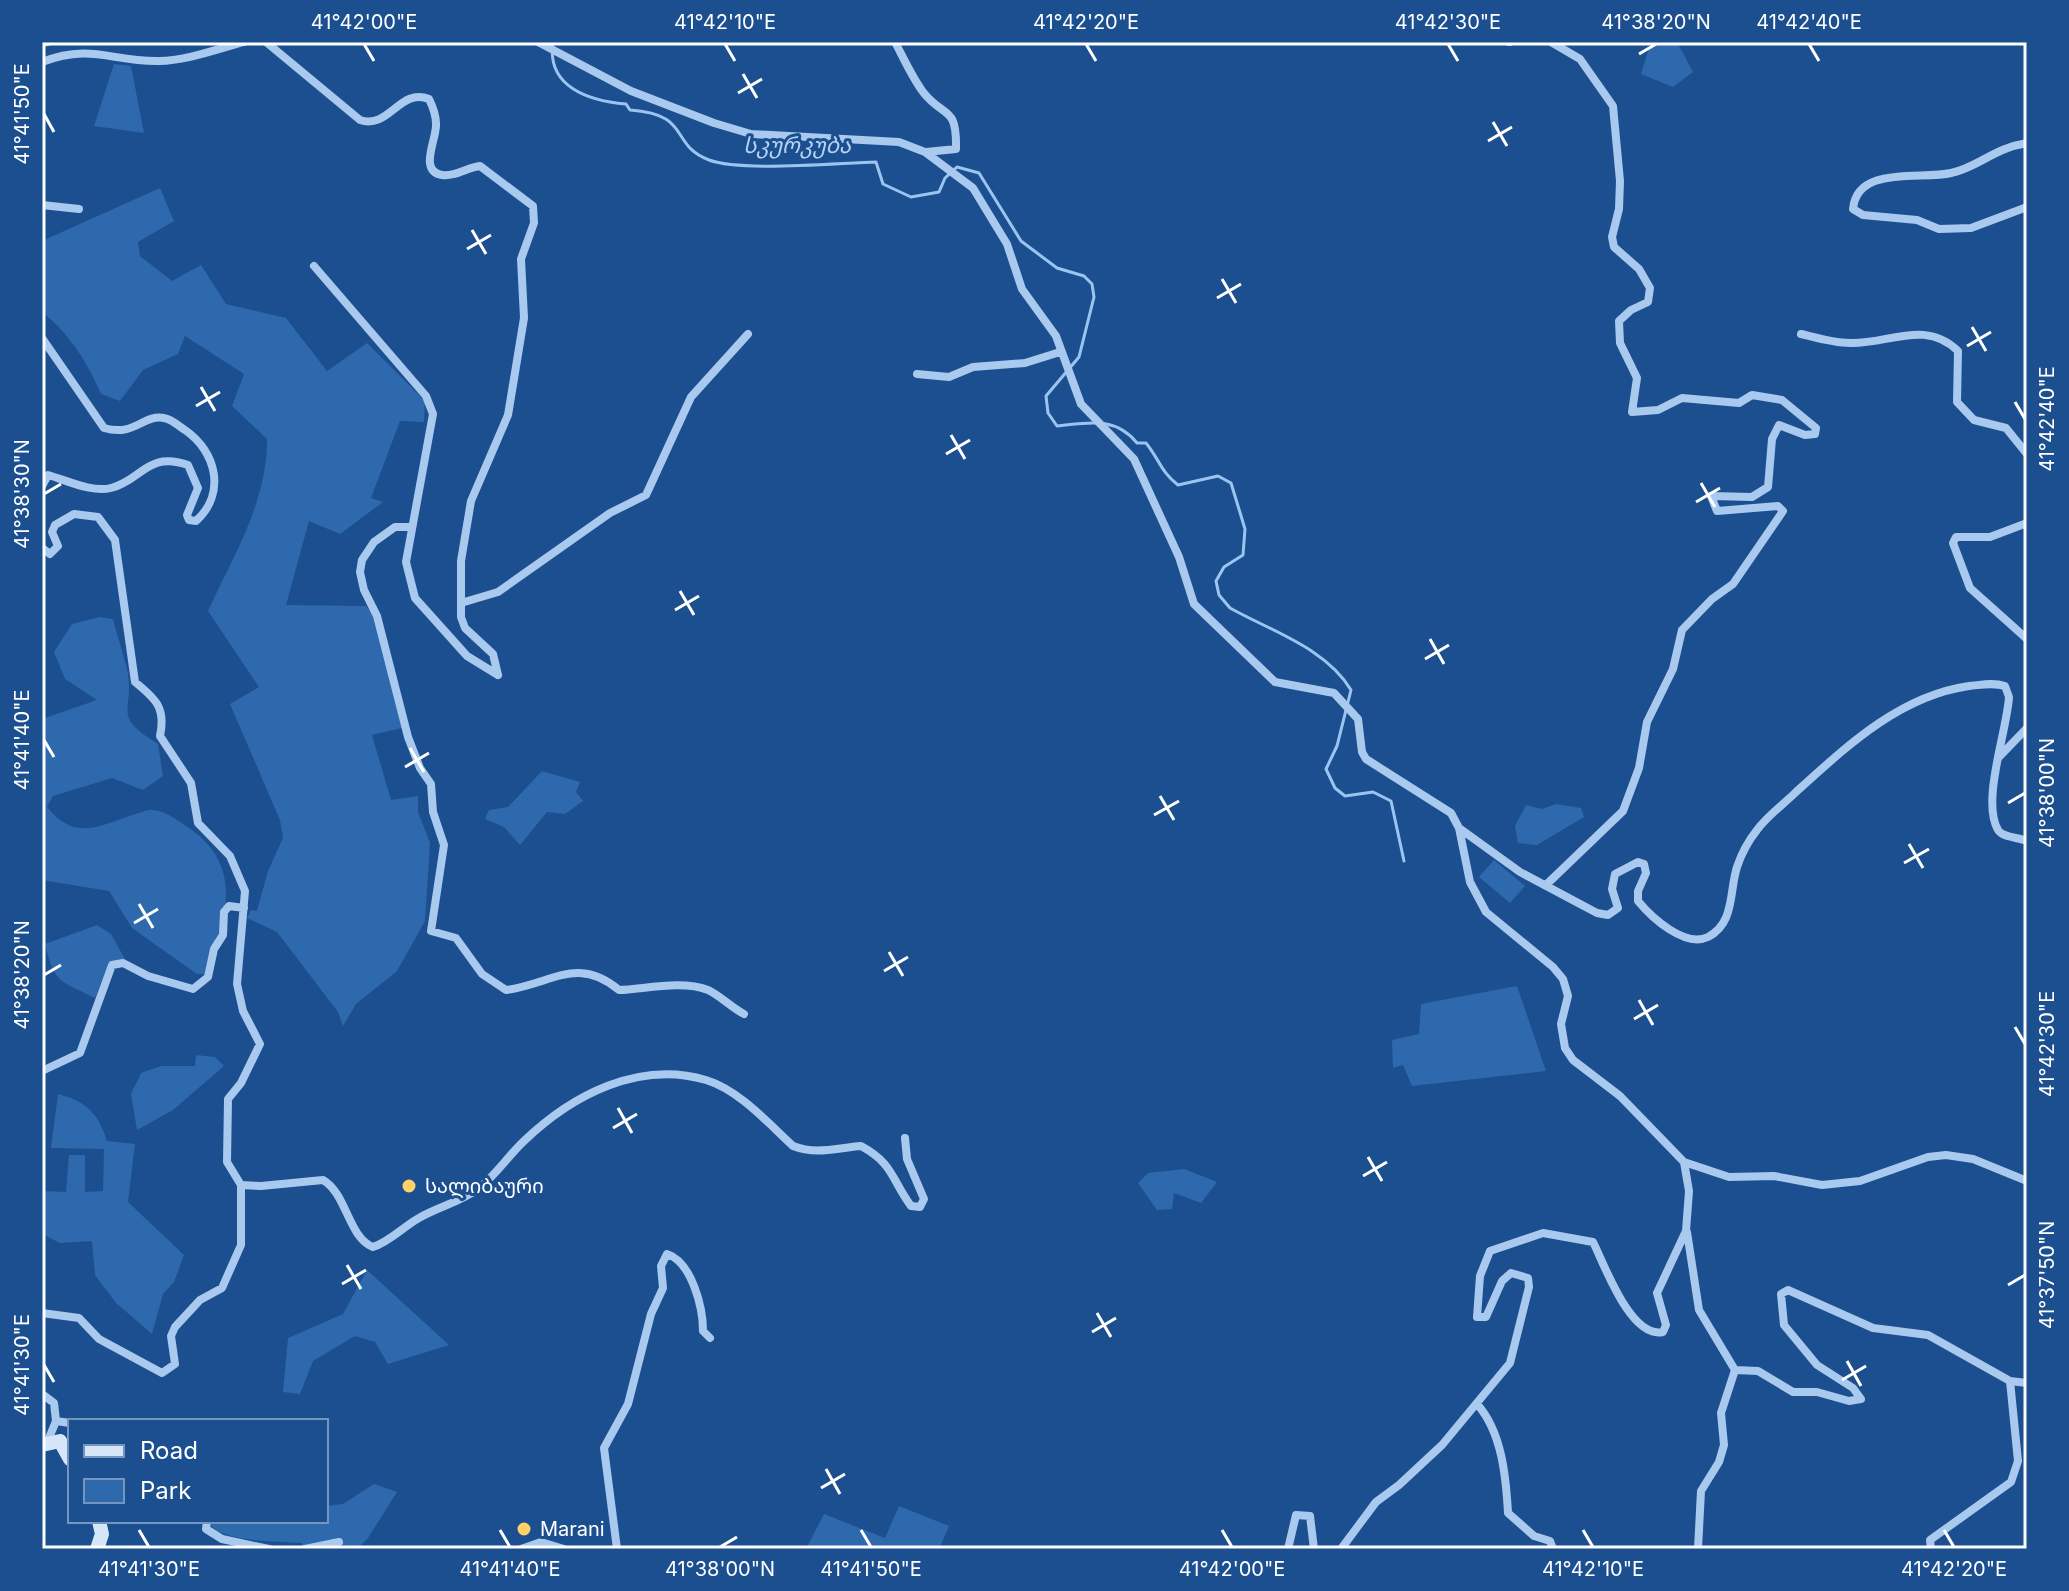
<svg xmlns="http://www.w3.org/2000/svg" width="2069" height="1591" viewBox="0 0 2069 1591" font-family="Inter,'Noto Sans Georgian',sans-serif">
  <rect width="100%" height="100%" fill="#1b4f8f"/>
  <path fill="#2e69ad" d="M1651,42H1677L1693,72L1673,87L1641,74Z
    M114,64L131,66L144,133L94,126Z
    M160,188L174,221L138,242L140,256L172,281L201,265L226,304L286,318L327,371L367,343L425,401L424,422L400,421L371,498L383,502L340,534L309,521L286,605L366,606L375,616L402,728L372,735L391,800L418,796V812L430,843L425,921L397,971L356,1004L343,1026L338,1012L277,932L247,918L251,910L257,911L268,871L283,838L280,820L230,704L259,687L208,611C234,554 267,503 267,439L232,406L244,374L185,336L178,354L143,370L120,401L101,394C87,362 70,334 42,312V241Z
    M100,617L113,619C117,636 123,652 127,669C136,712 109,714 158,744L163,776L143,790L112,778L53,796L47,807C75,842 99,826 135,814C141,813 147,809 153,810C165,811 176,819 186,826C245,864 227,919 206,974H197L132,928L109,891L42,880V719L97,700L65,679L54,652L72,624Z
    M542,771L580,782L576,792L583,801L565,814L547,812L520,845L504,827L485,819L489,810L508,807Z
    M1556,804L1581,808L1584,817L1537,845L1518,843L1515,826L1526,805L1542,809Z
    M1494,860L1525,886L1510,903L1479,877Z
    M97,925L111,934L126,961L109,962L95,998C60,980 55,985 45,944Z
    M1517,986L1546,1071L1412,1086L1403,1065L1393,1068L1392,1040L1419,1034L1421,1004Z
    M196,1055L215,1057L224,1066L173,1110L137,1130L131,1094L141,1073L161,1066H195Z
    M58,1094C86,1101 99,1114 107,1141L135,1144L128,1202L184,1255L174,1282L163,1294L152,1334L116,1303L95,1275L92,1241L60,1243L42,1234V1191L66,1192L69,1155H85V1192L103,1191L104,1149L51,1148Z
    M1184,1169L1217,1182L1201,1203L1174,1193L1172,1209L1157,1210L1138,1183L1148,1173Z
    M367,1270L449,1345L388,1364L375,1342L355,1336L313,1361L300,1394L283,1392L288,1338L343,1314Z
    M374,1484L397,1492L368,1538L357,1549H302V1543C280,1541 217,1543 208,1521H326V1506L343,1504Z
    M899,1506L949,1526L939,1549H806L824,1514L885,1538Z"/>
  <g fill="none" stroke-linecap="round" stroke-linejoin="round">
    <path stroke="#9cc4f0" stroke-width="3" d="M553,42C546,87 589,101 626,104L630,110C692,114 669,145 709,160C741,172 837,163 876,162L883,184L911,197L939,192L945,178L957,167L979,173L1021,241L1057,268L1084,276L1092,284L1094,297L1079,357L1046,396L1048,413L1057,426C1088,423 1115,416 1137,443H1146C1159,459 1161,472 1178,485L1218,476L1231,483L1245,529L1243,555L1224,567L1216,581L1219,595L1230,608C1271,631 1326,648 1351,690L1337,746L1326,769L1335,788L1345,796L1373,792L1391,801L1404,861
      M42,46L56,42"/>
    <path stroke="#a9c9ee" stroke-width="8" d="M266,42L360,120C389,130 400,87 429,99C433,107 436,115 436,124C437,139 418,171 442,175C455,177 468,167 480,166L533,206L534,223L521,259L524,318L508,415L471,501L461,561V617L465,628L493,654L498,675
      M538,42L631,91L714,123L751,134L899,142L925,152L973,188L1007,244L1022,289L1056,336L1081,404L1134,459L1179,557L1194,604L1275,682L1334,693L1358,719L1362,752L1366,759L1451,813L1459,828L1470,882L1486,912L1553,967L1563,979L1568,996L1561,1024L1565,1048L1573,1060L1620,1096L1684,1162L1689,1191L1686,1231L1657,1293L1666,1325L1663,1332C1630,1339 1604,1263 1593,1242L1543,1233L1490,1251L1480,1276L1477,1317H1486L1502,1281L1511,1273L1528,1278L1529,1287L1510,1363L1442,1445L1399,1485L1376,1502L1341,1549
      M895,42C904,59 912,77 923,92C944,119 957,104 956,149L926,152
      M1509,42H1510
      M42,62C92,43 111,62 159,61C186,61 217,49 244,42
      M2027,143C1994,148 1977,168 1951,173C1921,180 1857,165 1853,209L1863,215L1917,220L1939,229L1971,228L2027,207
      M42,205L79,209
      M314,266L426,396L433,414L406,562L415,598L467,656L498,675
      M1801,334C1817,338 1833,343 1850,343C1890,344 1925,319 1958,351L1957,402L1974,420L2006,428L2027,454
      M42,338L104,428C135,437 143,414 164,418C171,419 179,426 185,430C217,452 226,494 196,521L189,520L187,515L198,488L188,465C147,451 142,480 111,488C92,493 66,480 48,475L42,486
      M917,374L949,377L973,367L1025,363L1060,352
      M2027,523L1990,537H1956L1953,543L1970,588L2027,639
      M410,527H395L374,542L362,560L360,572L364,590L377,616L408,737L420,768L431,784L433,812L444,845L431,931L456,938L482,974L506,990C552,984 577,955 619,990C645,989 682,980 708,990C718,994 732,1008 744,1014
      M42,548L50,554L58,546L52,532L55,525L74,514L98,517L115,540L135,682C156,699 166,708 160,736L191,783L198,823L230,856L245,891L237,984L243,1011L260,1044L241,1083L228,1099L227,1162L241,1185V1245L222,1288L200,1300L175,1327L171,1336L175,1364L162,1373L99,1339L79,1318L42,1313
      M461,603L498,592L610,513L646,495L691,397L748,334
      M1999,757L2027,728
      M1459,828L1520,872L1597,913L1608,915L1618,908L1612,889L1615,874L1638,862L1644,864L1646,873L1638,891V901C1652,918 1685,948 1708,937C1735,923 1729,892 1737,867C1741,855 1749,840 1757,830C1767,816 1784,804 1796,792C1846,747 1899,696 1969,686C1981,685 1993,682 2005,686L2009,697C2007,731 1981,801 1998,830C2003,838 2018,837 2027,841
      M1547,884L1623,811L1639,768L1647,722L1673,669L1682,630L1712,599L1733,584L1783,511L1778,506L1717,511L1711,496L1752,497L1768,487L1772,439L1779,425L1805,435L1815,434L1816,428L1782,400L1752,395L1739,403L1682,398L1658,410L1632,412L1637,378L1620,343L1619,321L1631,310L1648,302L1650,288L1639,269L1614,247L1612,237L1619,209L1620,181L1613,106L1580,59L1551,42
      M42,1071L80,1053L112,965L123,963L148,976L193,989L208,977L214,949L223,935L224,912L229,906L244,908
      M1684,1162L1729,1177L1774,1176L1822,1185L1860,1181L1928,1157L1946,1155L1973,1159L2027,1181
      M241,1185L261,1186L323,1180C347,1194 348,1237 373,1247C389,1242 403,1227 419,1218C438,1207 460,1202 478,1189C496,1175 508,1156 524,1141C572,1095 639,1060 706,1080C739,1090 768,1123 793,1146C816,1155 836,1148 861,1146C894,1164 891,1179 911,1206L920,1207L924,1199L907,1159L905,1138
      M1687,1232L1699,1310L1735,1370L1758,1371L1793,1392H1817L1849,1401L1861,1399L1853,1388L1817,1365L1784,1325L1781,1294L1788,1290L1873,1328L1928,1335L2010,1381L2018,1461L2011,1482L1930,1540L1931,1549
      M2010,1381L2027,1383
      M42,1394L54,1403L56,1421L47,1443
      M1477,1404C1502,1432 1506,1477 1508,1513L1534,1536L1550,1541L1553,1549
      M56,1421L70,1423
      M207,1521L206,1529L222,1539L269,1549
      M305,1549L339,1542
      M521,1549L541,1542L564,1549
      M617,1549L604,1448L628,1404L651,1314L663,1288L661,1266L667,1254C692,1262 703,1308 703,1331L710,1338
      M1288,1549L1296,1515L1310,1516L1314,1549
      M1698,1549L1701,1491L1719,1462L1724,1445L1721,1413L1735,1370"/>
    <path stroke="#d6e6fa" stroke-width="14" d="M42,1445L60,1441L70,1459
      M97,1549L102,1534L99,1521"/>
  </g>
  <path fill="none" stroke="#fff" stroke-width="3" d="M364,44L374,61M725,44L735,61M1086,44L1096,61M1448,44L1458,61M1809,44L1819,61M1639,54L1656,44M743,74L757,98M738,93L762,79M44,114L54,132M1493,122L1507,146M1488,141L1512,127M472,230L486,254M467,249L491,235M1222,279L1236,303M1217,298L1241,284M1972,327L1986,351M1967,346L1991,332M201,387L215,411M2015,402L2025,419M196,406L220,392M951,435L965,459M946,454L970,440M1701,483L1715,507M44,494L61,484M1696,502L1720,488M680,591L694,615M675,610L699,596M1430,639L1444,664M1425,659L1449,645M44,740L54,757M410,748L424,772M405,767L429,753M1160,796L1174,820M2008,803L2025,793M1154,815L1179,801M1909,844L1923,868M1904,863L1929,849M139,904L153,928M134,923L158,909M889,952L903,976M884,971L908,957M44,975L61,965M1639,1000L1653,1025M1634,1019L1658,1005M2015,1027L2025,1044M618,1108L632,1133M613,1128L637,1114M1368,1157L1382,1181M1363,1176L1387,1162M347,1265L361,1289M342,1284L366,1270M2008,1285L2025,1275M1097,1313L1111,1337M1092,1332L1116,1318M1847,1361L1861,1386M44,1365L54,1382M1842,1380L1866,1366M826,1469L840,1494M821,1488L845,1474M139,1530L149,1547M500,1530L510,1547M861,1530L871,1547M1222,1530L1232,1547M1583,1530L1593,1547M1944,1530L1954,1547M720,1547L737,1537"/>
  <g fill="#ffd166" stroke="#1b4f8f" stroke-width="3">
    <circle cx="409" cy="1186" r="8"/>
    <circle cx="524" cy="1529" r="8"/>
  </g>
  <g text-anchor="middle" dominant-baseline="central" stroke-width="6" stroke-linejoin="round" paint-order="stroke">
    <g font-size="20" fill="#fff" stroke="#1b4f8f" text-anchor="start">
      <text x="425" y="1186">სალიბაური</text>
      <text x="540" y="1529">Marani</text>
    </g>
    <g font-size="22" font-style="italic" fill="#b5d3f5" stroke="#1b4f8f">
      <text x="797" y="145">სკურკუბა</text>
    </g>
  </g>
  <rect width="2069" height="1591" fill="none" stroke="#1b4f8f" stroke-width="88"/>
  <rect x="68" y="1419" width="260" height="104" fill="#1b4f8f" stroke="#7695bc" stroke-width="2"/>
  <rect x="84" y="1445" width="40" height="12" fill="#d6e6fa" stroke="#7695bc" stroke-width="2"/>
  <text x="140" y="1459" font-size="24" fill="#ffffff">Road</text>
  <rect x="84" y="1479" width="40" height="24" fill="#2e69ad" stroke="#7695bc" stroke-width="2"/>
  <text x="140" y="1499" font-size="24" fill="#ffffff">Park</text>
  <rect x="44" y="44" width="1981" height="1503" fill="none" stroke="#fff" stroke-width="3"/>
  <g font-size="20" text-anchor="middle" fill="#fff">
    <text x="364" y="29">41°42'00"E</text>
    <text x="725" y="29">41°42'10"E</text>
    <text x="1086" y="29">41°42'20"E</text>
    <text x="1448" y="29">41°42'30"E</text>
    <text x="1656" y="29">41°38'20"N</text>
    <text x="1809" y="29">41°42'40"E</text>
    <text transform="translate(22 114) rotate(-90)" y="7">41°41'50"E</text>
    <text transform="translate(2047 419) rotate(-90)" y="7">41°42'40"E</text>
    <text transform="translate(22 494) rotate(-90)" y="7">41°38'30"N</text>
    <text transform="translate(22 740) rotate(-90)" y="7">41°41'40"E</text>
    <text transform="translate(2047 793) rotate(-90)" y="7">41°38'00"N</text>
    <text transform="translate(22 975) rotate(-90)" y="7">41°38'20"N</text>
    <text transform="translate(2047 1044) rotate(-90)" y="7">41°42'30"E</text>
    <text transform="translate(2047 1275) rotate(-90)" y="7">41°37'50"N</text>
    <text transform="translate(22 1365) rotate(-90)" y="7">41°41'30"E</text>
    <text x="149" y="1576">41°41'30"E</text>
    <text x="510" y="1576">41°41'40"E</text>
    <text x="720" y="1576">41°38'00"N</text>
    <text x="871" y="1576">41°41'50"E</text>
    <text x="1232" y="1576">41°42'00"E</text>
    <text x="1593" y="1576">41°42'10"E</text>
    <text x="1954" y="1576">41°42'20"E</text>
  </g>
</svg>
